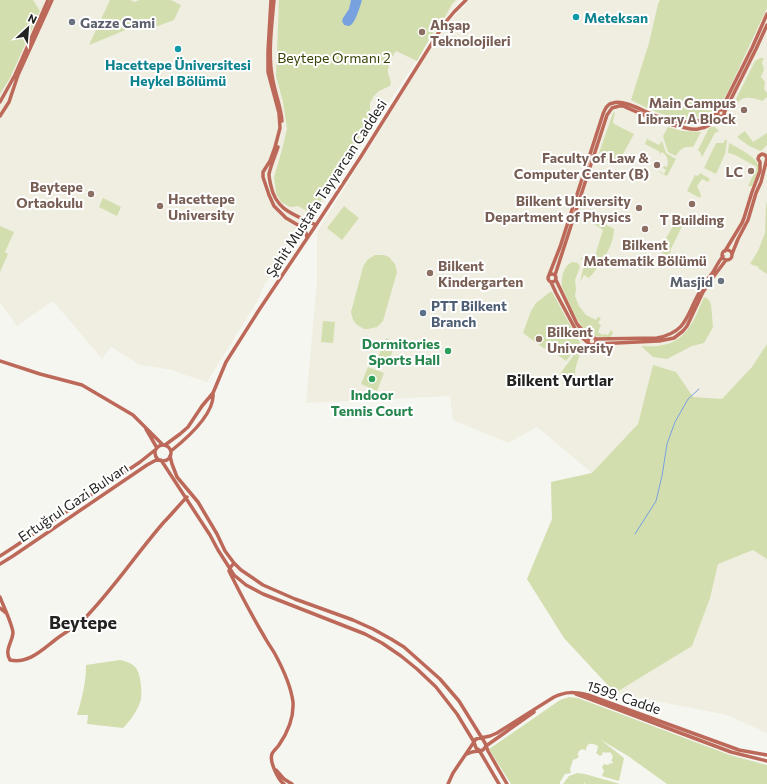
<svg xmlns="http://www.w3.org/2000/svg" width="767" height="784" viewBox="0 0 767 784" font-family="Commissioner,sans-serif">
  <rect width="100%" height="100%" fill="#f6f6f1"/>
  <path fill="#efeee1" d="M0,0H460L430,39L332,191L310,222L305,232L264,285L258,300L207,382L179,373L173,370L140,365L111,347L102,359L53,301L17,326L0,303Z
    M470,0H767V733L727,715L615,693L564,638L527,579L552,519L551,482L592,473L537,427L508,443L453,420L450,396L306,403L317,281V232L445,26Z"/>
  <path fill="#d3deae" d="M0,0H33L40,11L10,78L0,94Z
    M110,0H130L135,2L139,0H171L181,5L174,20L147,30L140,24L89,45Z
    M279,0H456L452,4L445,17L434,31L417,61L396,51C392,56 387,67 388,73C389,78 392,81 390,86L379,91L374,96L370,103V117L364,129L328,190L314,211L309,212L298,206L290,207L281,202L276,193L274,177L282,150L287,129L283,102L276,76Z
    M660,0H767V8L729,89C727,93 725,96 723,100C720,104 716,108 712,111C687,129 655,112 631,100L649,43L658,4Z
    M760,58H764L762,62L764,70L761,77L765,82L764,89L767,93V97L762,101C759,99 748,97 745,98C741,99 738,102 736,104L734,103L755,61Z
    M615,112L613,122L614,124L634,134L623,154L613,165L599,153L613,113Z
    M668,127L682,131L701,132L693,147C684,146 680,149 676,156L668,152L663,136Z
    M712,127H715L719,131L715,133L702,157L700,152L698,150L709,128Z
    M745,131L753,142L767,133V145L761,151L749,146L737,137Z
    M647,139L659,145L662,141L666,153L676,159L667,176L659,172V171L664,174L666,170L663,168L664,166L667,167C669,162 668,156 662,152L660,154H659L660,152L645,144Z
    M726,139L727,141L725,154L716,174L704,168L716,143H723Z
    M729,143C739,149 761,158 759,171C758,176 754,181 752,186H748L757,167L735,155L728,153Z
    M700,173L710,179L708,182L702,179L697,186L701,195L700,198L687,191L695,175L698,176Z
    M103,198L121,207L117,216L99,207Z
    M767,202V274L758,268L759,267L750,264L758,251L765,233L766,205Z
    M344,206L359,218L342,240L327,228Z
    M592,217L614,229C614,246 600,266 589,278L584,275L580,282L584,265V261L580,258L594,259L603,230L590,221Z
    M677,218L684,222L670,251H671L669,255L674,257L673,259L659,251L674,224L676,225L678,223V221L676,219Z
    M0,226L14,232L5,252L8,254L0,272Z
    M375,255H384L389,257L395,264L397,272L383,321L377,327L368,329H364L356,324L353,320L351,312L363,267L367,260Z
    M572,262L578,263L580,267L575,280L576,289L575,296L579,306L586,315L596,320L598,317L601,318L598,323L601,325L598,332L603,335L604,334L608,335L611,330L613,332L611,337C605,337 597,337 592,335C579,330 568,299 562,287C561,277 563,267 572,262Z
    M550,292H552L575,334L576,337L578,340H579L580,343L566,361L547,347L545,349L523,333L531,311L536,303Z
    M704,297L708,299L711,304L713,327L704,343L692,346L667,359L653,357L641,346C648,346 656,347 663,345C688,341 695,317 704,297Z
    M323,321L335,322L333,343L321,342Z
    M386,338L396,343L388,362L378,357Z
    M767,344V559L753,550L718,564L710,598L692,646L615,693L564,638L527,579L552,519L551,482L592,473L638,424L653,365L676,372L693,397L722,399L752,367Z
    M581,345C581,362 571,365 577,384L560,374Z
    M368,367L384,373L377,391L361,384Z
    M120,660C125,661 132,663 136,668C141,675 142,691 141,699C139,709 130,721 123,728L87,724L88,715H77C82,698 86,683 86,665Z
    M569,697L578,698L730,755L767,765V784H667L628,756L601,740L624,758L619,781L602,776L604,771L602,767L604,764L608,765L610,763L611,764L613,762L611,760L613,758L612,757L613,756L610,752L609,753L608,752L606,753L603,752L602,753L603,754L600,756L596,753L597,751L598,746C595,744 589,742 587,746C586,748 586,749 586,751L584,749L583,750L582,749L578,752L579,753L577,754L579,756L578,757V758L573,760L570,769L571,773L565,774L560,782V784H511L489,749L560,700Z
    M577,773L585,774L620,784H585L584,782V784H563L569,776Z"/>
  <path fill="#78a1df" d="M351,0H362C360,6 356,21 351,25C348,27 347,25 344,25L342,21L343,18L349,9Z"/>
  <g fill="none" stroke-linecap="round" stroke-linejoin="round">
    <path stroke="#78a1df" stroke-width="1" d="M635,534L656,501L662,476L667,444L675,422L688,399L699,389"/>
    <path stroke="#bd695a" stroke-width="3.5" d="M271,0L268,51V72L279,113L280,128L275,147L270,161L263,172V177L269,195L274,206L286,218L303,228L306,233L307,238
      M274,0C272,22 268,54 272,75C274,91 281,106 282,121
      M0,102L15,75L48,0
      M717.5 113a3.5 3.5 0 1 1 7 0a3.5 3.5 0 1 1-7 0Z
      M720,110L726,100L752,48L767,14
      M724,113L756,49L767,25
      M0,116L9,102L18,75L52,0
      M278,147C275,156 271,165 269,174C269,178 270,182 271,186C276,211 296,215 316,225
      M722 255a5 5 0 1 1 10 0a5 5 0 1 1-10 0Z
      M725,251L742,223L744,218L752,192L760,171V162L758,159L759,156L762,154L765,155L767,158L761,182L756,193L748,220L738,239L732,254
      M548 278a4 4 0 1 1 8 0a4 4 0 1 1-8 0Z
      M549,275L560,247L603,114C605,109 607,104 613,103C624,99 645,112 656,116C665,119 674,121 683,122C697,123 707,119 718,112
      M555,275L607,115L612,108L619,106H623C644,115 664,124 686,128C690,129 694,130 698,129C707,128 714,122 720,117
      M556,280L577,324L584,332L590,337
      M551,282L556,293L578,334L587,342
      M588 341a4 4 0 1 1 8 0a4 4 0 1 1-8 0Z
      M595,339L657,338C687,332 686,316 699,293C703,285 708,279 713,272C716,267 719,261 723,256
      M595,344L659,341L674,338L683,331L687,326L703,292L714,276L726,260
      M0,361L40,374L82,385L133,415L163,445
      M146,429L157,448
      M165,445L180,434L188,427L202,406L213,393L226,362L259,310L316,225L360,158L444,24L454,12L466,0
      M155 453a8 8 0 1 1 16 0a8 8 0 1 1-16 0Z
      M171,451C186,439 215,414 213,393
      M170,456L172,464L177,477L198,502L217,534L225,551L234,563L241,570L263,585L295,599L353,620L373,629L391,639L404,647L440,679L459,701L485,743L486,746L483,750L472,752L467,754
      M161,460L210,535L218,550L234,575L246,585L263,594L365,634L382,643L401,656L417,669L436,687L457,714L474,742L476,748L479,750L499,784
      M0,556L14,547L140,462L155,450
      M234,563L230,568L229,571C240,593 251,614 264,636C267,642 271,647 275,654C282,667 291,687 293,702C294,718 288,732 279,745C277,748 273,751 272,754C269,761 278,780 284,784
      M0,564L13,556L147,465L158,459
      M0,597C3,605 13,626 13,633C12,643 4,650 10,660C28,664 42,650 55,640C65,632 76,627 85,618C114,588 137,553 164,522C172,514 179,505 187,497
      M0,608L6,613
      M576,694L590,699L731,752L767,761
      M276,770L284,779L292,784
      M448,784L453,773L476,739L490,736L497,733L554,697C567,691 574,692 588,695L739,750L767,755
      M507,784L488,751L486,746L534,712"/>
  </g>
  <g fill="#0f9aa8" stroke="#fff" stroke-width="1.5">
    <circle cx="576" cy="17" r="4"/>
    <circle cx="178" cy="49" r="4"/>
  </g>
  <g fill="#6b7280" stroke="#fff" stroke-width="1.5">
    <circle cx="72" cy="22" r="4"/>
    <circle cx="721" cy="281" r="4"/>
  </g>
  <g fill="#8d6e63" stroke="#fff" stroke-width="1.5">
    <circle cx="422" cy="32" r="4"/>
    <circle cx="744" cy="110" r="4"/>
    <circle cx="657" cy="165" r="4"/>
    <circle cx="751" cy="171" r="4"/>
    <circle cx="91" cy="194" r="4"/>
    <circle cx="692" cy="204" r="4"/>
    <circle cx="160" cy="206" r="4"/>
    <circle cx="639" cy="208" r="4"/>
    <circle cx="645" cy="229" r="4"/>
    <circle cx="430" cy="273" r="4"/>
    <circle cx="539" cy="339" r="4"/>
  </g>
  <circle fill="#5c6f8a" stroke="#fff" stroke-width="1.5" cx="423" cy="313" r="4"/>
  <g fill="#2e9e5b" stroke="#fff" stroke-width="1.5">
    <circle cx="448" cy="351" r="4"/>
    <circle cx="372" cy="379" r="4"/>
  </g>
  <g text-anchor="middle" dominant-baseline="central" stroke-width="4" stroke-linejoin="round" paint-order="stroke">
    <g font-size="14" font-weight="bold" fill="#0d838f" stroke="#fff" text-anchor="start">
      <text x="584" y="17">Meteksan</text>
      <text x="178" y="64" text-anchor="middle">Hacettepe Üniversitesi<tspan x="178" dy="16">Heykel Bölümü</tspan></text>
    </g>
    <g font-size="14" font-weight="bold" fill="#5b616d" stroke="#fff" text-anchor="start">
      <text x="80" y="22">Gazze Cami</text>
      <text x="713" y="281" text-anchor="end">Masjid</text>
    </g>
    <g font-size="14" font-weight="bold" fill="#785e54" stroke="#fff" text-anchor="end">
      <text x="430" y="24" text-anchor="start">Ahşap<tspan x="430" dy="16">Teknolojileri</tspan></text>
      <text x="736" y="102">Main Campus<tspan x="736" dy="16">Library A Block</tspan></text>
      <text x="649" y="157">Faculty of Law &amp;<tspan x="649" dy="16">Computer Center (B)</tspan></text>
      <text x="743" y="171">LC</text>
      <text x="83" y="186">Beytepe<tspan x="83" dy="16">Ortaokulu</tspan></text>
      <text x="168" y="198" text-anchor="start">Hacettepe<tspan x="168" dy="16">University</tspan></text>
      <text x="631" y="200">Bilkent University<tspan x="631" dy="16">Department of Physics</tspan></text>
      <text x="692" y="219" text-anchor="middle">T Building</text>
      <text x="645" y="244" text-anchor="middle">Bilkent<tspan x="645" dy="16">Matematik Bölümü</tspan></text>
      <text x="438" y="265" text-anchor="start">Bilkent<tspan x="438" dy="16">Kindergarten</tspan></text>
      <text x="547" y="331" text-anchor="start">Bilkent<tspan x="547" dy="16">University</tspan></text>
    </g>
    <g font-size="14" fill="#384105" stroke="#fff">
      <text x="334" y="57">Beytepe Ormanı 2</text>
    </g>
    <g font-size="14" fill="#232321" stroke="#fff">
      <text transform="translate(326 188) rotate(-57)">Şehit Mustafa Tayyarcan Caddesi</text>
      <text transform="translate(73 502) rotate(-34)">Ertuğrul Gazi Bulvarı</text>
      <text transform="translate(624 697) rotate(19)">1599. Cadde</text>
    </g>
    <g font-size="14" font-weight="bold" fill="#4e5e75" stroke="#fff" text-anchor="start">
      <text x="431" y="305">PTT Bilkent<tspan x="431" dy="16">Branch</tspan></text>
    </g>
    <g font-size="14" font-weight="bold" fill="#27864d" stroke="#fff" text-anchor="end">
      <text x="440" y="343">Dormitories<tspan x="440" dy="16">Sports Hall</tspan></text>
      <text x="372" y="394" text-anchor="middle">Indoor<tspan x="372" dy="16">Tennis Court</tspan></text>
    </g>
    <g font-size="16" font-weight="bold" fill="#232321" stroke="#fff">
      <text x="560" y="379">Bilkent Yurtlar</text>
    </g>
    <g font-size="18" font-weight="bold" fill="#232321" stroke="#fff">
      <text x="83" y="622">Beytepe</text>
    </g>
  </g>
  <g transform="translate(28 28) rotate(26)" stroke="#ffffff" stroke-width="3" paint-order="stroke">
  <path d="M0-3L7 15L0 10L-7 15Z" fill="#232321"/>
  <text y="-6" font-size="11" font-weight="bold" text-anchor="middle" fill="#232321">N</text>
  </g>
</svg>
